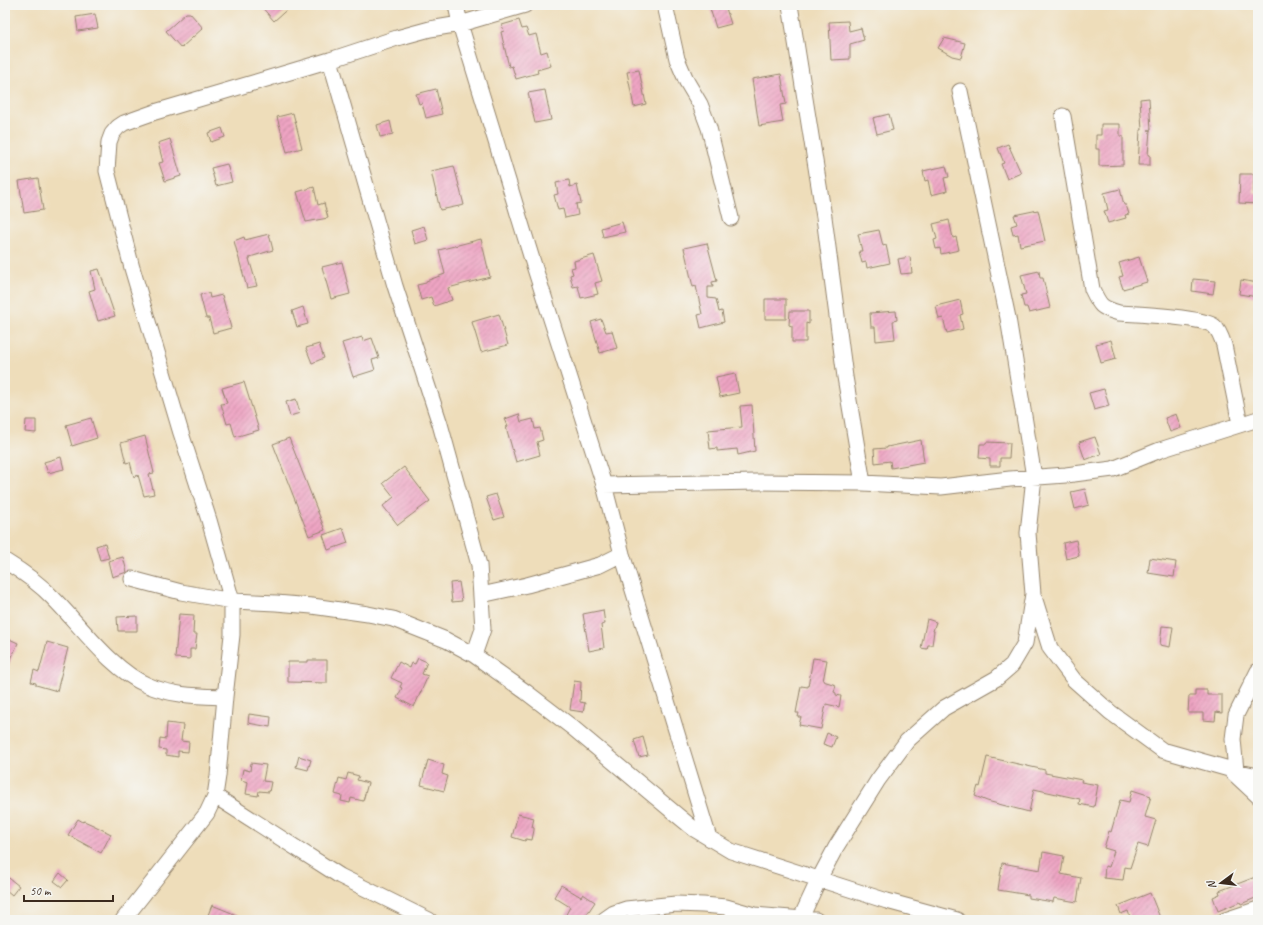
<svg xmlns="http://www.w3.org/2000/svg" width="1263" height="925" viewBox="0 0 1263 925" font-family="Caveat,sans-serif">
  <defs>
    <pattern id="building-hatch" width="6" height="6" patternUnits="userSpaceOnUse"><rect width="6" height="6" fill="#eea4c3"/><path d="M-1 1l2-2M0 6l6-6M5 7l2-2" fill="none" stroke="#c2869e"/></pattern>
  </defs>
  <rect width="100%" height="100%" fill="#f6f6f2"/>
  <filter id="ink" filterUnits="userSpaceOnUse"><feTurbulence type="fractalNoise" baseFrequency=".025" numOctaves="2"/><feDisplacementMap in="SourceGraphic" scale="8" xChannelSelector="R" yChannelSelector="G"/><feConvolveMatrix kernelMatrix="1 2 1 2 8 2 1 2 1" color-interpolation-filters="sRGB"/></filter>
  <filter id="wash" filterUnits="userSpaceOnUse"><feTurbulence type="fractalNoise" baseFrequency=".012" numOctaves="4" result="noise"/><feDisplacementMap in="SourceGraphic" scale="16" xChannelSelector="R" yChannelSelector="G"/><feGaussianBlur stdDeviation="0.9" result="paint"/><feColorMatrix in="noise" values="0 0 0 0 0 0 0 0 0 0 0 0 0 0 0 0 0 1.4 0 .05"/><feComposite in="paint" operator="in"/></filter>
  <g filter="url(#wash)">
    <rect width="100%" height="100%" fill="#eeddba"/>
    <g id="blocks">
      <path fill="url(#building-hatch)" d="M260,5H292L274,21Z
        M709,5H725L731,24L716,28Z
        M186,13H190L203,28L181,48L166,31Z
        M95,14L98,28L78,31L76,17Z
        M519,20L522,29L526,28L529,36L536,34L541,53L547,51L551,66L537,70L538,73L516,79L512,66L509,67L501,32L504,31L502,25Z
        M848,21L849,31L861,28L864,40L850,44V59L831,60L829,22Z
        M944,38L965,43L961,58L952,56L938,48Z
        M639,70L646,104L634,107L627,72Z
        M781,74L786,104L780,105L783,122L759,126L752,79Z
        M436,89L442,114L426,118L422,103L419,104L416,94Z
        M545,90L551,120L535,123L528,93Z
        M1149,98L1151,130H1148H1150L1148,155H1150V165H1138L1140,130H1142L1140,99Z
        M293,113L302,148L287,152L277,117Z
        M889,114L893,130L877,134L873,118Z
        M390,121L393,134L380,137L377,125Z
        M1101,124H1120V136H1123V165L1099,166V149H1096V135H1101Z
        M222,128L225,137L211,142L208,133Z
        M170,139L181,176L165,181L159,163L163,162L158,143Z
        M1008,144L1021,173L1007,179L1001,164L1004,163L998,148Z
        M227,164L232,182L216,186L211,168Z
        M454,166L464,205L440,210L431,171Z
        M946,166L949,177L944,178L947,191L931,195L928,180L925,181L923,171Z
        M1240,174H1254V193L1258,194V204L1239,203Z
        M38,178L43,210L24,213L19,181Z
        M569,180L570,187L577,185L581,203L576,204L578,215L565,218L563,209L558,210L554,195L558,194L556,183Z
        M314,187L318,205L324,203L328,218L306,222L297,192Z
        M1120,189L1124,205H1126L1129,214L1125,215L1126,218L1108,223L1104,211L1108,210L1104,193Z
        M1038,210L1045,241L1020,246L1018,234L1013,235L1011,226L1017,224L1014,215Z
        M949,220L953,238L956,237L959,250L941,254L940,248L936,249L934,240L937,239L933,224Z
        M622,222L625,232L603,237L601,228Z
        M424,226L428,240L415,244L411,230Z
        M879,230L883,246L886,245L890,263L867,268L866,262L862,263L859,251H862L858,234Z
        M269,234L273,250L250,257V259H249L257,286L247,288L234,241L244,237L245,240Z
        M481,239L490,277L448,288L452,300L434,306L431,297L421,300L417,285L426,283V281L445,274L439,250Z
        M707,243L717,281L712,282L713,287H708V298L716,299L719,312L722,311L724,322L701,328L698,315L702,314L696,286L693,287L684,248Z
        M594,255L602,281L595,283L598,294L581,298L578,286L573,287L570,275L573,274L571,268L575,267L574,261Z
        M910,257L912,273L901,274L898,259Z
        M1139,257L1147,282L1123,289L1119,277L1123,276L1119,263Z
        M342,262L350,294L331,299L322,267Z
        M99,269L115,316L98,321L89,291L95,289L91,271Z
        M1039,271L1040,278H1043L1050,308L1029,313L1027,307H1024L1021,295L1026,294L1021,275Z
        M1193,279L1215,281L1213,294L1192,291Z
        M1241,280L1258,283V297L1239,294Z
        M209,293L210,298L222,295L231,328L213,333L209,318H206L200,295Z
        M765,299H786V319H765Z
        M960,300L963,314L960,315L963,329L947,333L943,318L939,319L936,306Z
        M303,307L308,324L297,327L292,311Z
        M790,311H809V324L806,323V342H792V326L789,325Z
        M896,311L897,320L893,321L895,339L876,341L875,327H871L870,313Z
        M499,314L508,345L481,352L472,322Z
        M601,319L606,332L612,331L617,348L600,353L591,322Z
        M362,337L363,341L372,338L379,358L372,360L375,370L353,377L342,343Z
        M1111,340L1116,359L1101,363L1096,344Z
        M319,344L324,358L312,363L306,348Z
        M735,373L739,393L720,397L716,377Z
        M244,382L259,430L235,437L231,423L227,424L221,404L227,403L222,388Z
        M1104,389L1109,406L1094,410L1089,393Z
        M296,399L300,413L290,416L286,402Z
        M752,405L755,451L738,455L737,449L717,451V448L710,449L708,430L742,427L740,406Z
        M519,414L521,422L533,419L535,429L540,428L543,440L537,442L540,455L516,462L506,427L508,426L505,419Z
        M1176,414L1181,428L1170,432L1165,418Z
        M91,418L97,438L72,446L66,425Z
        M26,420H36V433L25,432Z
        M145,436L154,473L149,474L154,494L144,496L138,475L134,477L130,462L126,463L121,443Z
        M1095,437L1101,454L1085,460L1079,442Z
        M289,438L325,530L309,536L273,444Z
        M921,440L924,462L891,468L890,461L875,463L874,449L887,448V447Z
        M986,442L1010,443L1009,458H1000V466H990V459L979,458L980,444H986Z
        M61,457L64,469L48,473L44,462Z
        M404,467L430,501L398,525L383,506L394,497L383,483Z
        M1085,489L1089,505L1075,509L1071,492Z
        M496,494L504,517L494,520L486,497Z
        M343,528L348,543L328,550L323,535Z
        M1076,540L1079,556L1066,559L1063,543Z
        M105,543L109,558L100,560L96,546Z
        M123,557L127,572L112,577L108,561Z
        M1150,558L1176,562L1174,577L1148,573Z
        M459,582L462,601L452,602L450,583Z
        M603,610L605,624L601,625L604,648L589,651L583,614Z
        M179,614L194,615L193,634H197L195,649H190V659L175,658Z
        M137,616V631H118L117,617Z
        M927,619L936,622L933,631H934L932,645H928L927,649L921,648Z
        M1162,626L1173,627L1170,647L1160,645Z
        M5,637L18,643L5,673Z
        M47,642L68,648L57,691L36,685V683L31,682L34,670L39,672Z
        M418,658L427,662L422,674L428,676L414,707L397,698L402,688L400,687L402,683L391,678L399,662L410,668L412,663L415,664Z
        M813,658L827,660L823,681L836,685L834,692L836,693V695L841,696L839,707L826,704L821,729L799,725L801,717H798L799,713H796L801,686L808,687Z
        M308,660H327V683L288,682V662H308Z
        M574,681L581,682L580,702L585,703L583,712L570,710Z
        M1195,690H1207V695H1222V713L1216,712L1215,721L1203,720V713H1188L1189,696H1195Z
        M249,714L271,717L270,727L248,723Z
        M167,723L183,725L181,741L189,742L188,752L178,751V757L166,755V750L159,749L160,738L166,739Z
        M827,733L836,737L832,747L823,744Z
        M643,737L648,755L639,757L634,740Z
        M299,756L311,760L308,770L296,767Z
        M987,757L1045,770V773L1082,780L1081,782L1098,785L1094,807L1079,804L1080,799L1034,789L1029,812L987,801L975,796L978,786L980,787Z
        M428,760L444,765L442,774L448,776L444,791L421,785Z
        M251,763L266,765L263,781L271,782L269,792L259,791L258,796L246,794L248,782L241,780L243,769L250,771Z
        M348,773L359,776L357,780L368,783L363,801L351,798L350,803L341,801L342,796L335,794L339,778L346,780Z
        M1132,790L1151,796L1145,817L1156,820L1148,847L1138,844L1130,868L1125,867L1123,880L1104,878L1105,866L1109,867L1114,851L1104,848L1109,831L1111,832L1120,800L1129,802Z
        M518,814L534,818L532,827L534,828V830L532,840L526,839L525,841L512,837Z
        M78,819L83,822L84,821L93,825L111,834L101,853L68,835Z
        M1043,852L1064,856L1061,874L1081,878L1077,902L1054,898L1053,902L1029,898V895L998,890L1002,863L1040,870Z
        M60,873L68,880L62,887L54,881Z
        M5,875L19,886L12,895L5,889Z
        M1258,876V897L1241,904L1240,902L1218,911L1213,897L1220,894L1219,891Z
        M561,885L581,897L583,894L595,902L583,920H563L570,907L554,897Z
        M1150,893L1161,920H1131L1128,911L1121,914L1118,906Z
        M212,905L249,920H206Z"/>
    </g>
  </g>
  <g filter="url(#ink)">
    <use href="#blocks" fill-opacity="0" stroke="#94846c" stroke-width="1"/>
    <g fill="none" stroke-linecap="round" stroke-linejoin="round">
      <defs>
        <path id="minor" d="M456,5L460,24L525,5
          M665,5L677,59L687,82L700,104L709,128L731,218
          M790,5L824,217L845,377L863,483
          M330,60L395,286L440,424L479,565L483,629L474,655
          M1063,116L1092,289C1100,306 1101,308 1119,313C1137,314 1203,317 1214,326C1219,330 1222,339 1224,345L1240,424
          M604,485L757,482L863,483L941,487L1010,479L1066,475L1113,469L1160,450L1258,419
          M5,561C23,572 39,583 53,598C80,625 112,670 147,685C172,696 199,696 225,697L232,635V601L209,520L181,433L132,268L107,171L109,142L112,134L118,127L124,123L155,112L330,60L397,38L430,29L460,24L531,256L604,485L622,554L709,838
          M132,579L181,592L232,601L276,603L312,606L368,614L393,619L446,640L474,655L526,692L573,728L677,815L694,829L731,851L887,901L957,920
          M481,595L527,585L600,565L622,554
          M1034,597L1050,648L1074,680L1110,712L1162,750L1229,769L1258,796
          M1230,770L1258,776
          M1236,771L1233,739L1236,715L1258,671
          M215,796L340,876L429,920
          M123,920L207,813L215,796L218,776L225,697
          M604,920L614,913L626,909L676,904L703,905L726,907L754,915L816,920
          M800,920L819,879L836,847L878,780L907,741L944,708L997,678L1012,665L1025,643L1033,594L1028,533L1034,477L1008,318L960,91
          M1225,920L1258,909"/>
      </defs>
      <use href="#minor" stroke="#94846c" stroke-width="17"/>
      <use href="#minor" stroke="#fff" stroke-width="15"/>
    </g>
  </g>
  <rect width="1263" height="925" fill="none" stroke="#f6f6f2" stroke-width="20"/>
  <g transform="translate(1221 883) rotate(255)" stroke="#f6f6f2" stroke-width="3" paint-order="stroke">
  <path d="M0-3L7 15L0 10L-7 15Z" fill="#3b2a1e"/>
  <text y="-6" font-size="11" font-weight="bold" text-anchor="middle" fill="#3b2a1e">N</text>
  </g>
  <path d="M24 895v6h89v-6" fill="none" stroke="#3b2a1e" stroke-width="2"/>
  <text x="30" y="895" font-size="12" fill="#3b2a1e" stroke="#f6f6f2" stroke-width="3" paint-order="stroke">50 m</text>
</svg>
